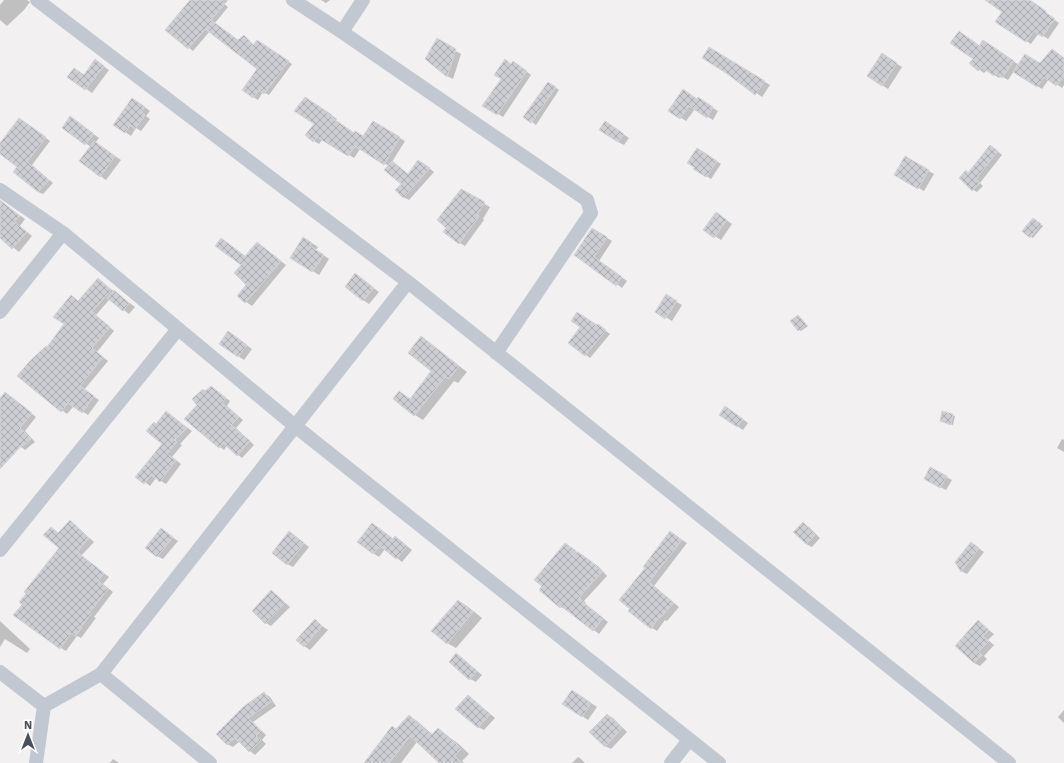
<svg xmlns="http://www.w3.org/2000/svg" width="1064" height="763" viewBox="0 0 1064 763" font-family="'Work Sans',sans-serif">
  <defs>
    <pattern id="building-cross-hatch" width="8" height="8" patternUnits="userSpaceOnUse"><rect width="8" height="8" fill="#cdced4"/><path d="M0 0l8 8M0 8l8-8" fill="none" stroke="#a8aaaf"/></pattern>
  </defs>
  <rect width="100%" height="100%" fill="#f2f0f0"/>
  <path fill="#0003" d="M4,0H27L30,2L24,10L7,26L0,20V5Z
    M190,0H219L228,7L215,23L239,41L244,36L254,45L262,44L292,64L269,95L263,92L258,100L243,90L258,68L210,31L193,51L166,30Z
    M321,0H330L326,3Z
    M1002,0H1026L1059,23L1048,39L1039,33L1031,44L996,22L1003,11Z
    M965,35L980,46L989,44L1019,65L1040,64L1052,50L1064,58V85L1062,88L1049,79L1042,89L1014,71L1008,80L1001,76L999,78L987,70L984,73L970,63L974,59Z
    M437,40L461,54L453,79L447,76Z
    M709,48L770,85L762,97L727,72Z
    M888,58L902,67L888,89L882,85Z
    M96,61L109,70L92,93L68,76H84Z
    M512,64L518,65L531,75L503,117L484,105Z
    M552,85L559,90L536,125L532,122Z
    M698,99L718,111L713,120L695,109L686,121L669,110Z
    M310,101L337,119L335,121L355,134L364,137L373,123L405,141L392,162L409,175L424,164L434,172L409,200L403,197L402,184L389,166L360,149L354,158L323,139L319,144L314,141L315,124Z
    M138,102L150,111L146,116L150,119L141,131L136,128L131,136L115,125Z
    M76,121L99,138L95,143L121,160L106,180L80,161L91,147L63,127Z
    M24,122L50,141L32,165L53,183L43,194L38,192L18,167L0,153V144Z
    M611,126L629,138L624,145L618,142Z
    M995,149L1002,155L980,183L983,186L977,192L973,190L966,172L969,173Z
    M702,151L721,164L711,179L695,169Z
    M906,158L934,174L924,191L896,175Z
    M462,191L490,207L483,219L484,220L465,246L460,243Z
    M0,201L25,219L20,226L32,236L19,252L0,237Z
    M722,217L732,224L721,240L705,230Z
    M1034,219L1043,226L1033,238L1031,237Z
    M598,232L612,241L599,261L627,281L622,288L576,254Z
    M309,241L318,247L316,250L329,259L319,275L291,257Z
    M227,243L246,257L257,243L286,265L252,306L238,296L248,285L243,265Z
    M356,275L379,292L369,304L363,300Z
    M103,283L135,307L129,314L110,299L96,315L114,331L97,352L108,361L84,390L99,400L88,415L74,406L67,414L18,376L48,348L79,302Z
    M666,296L682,305L672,321L656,311Z
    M798,316L808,326L801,331L799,330Z
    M597,326L602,328L610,334L590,358L569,343Z
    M234,336L252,349L244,360L220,344Z
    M421,338L430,343L467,372L458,383L454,381L423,420L415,415L399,392L411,399L433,371Z
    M211,387L230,401L227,406L243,420L236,428L254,445L242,458L227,446L224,450L220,447L206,392Z
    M10,396L36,417L25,431L35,442L25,450L0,431V399Z
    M731,411L748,423L743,430L720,415Z
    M166,412L192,431L180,444L182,445L172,457L181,464L166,484L156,478L150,486L137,476L163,444L157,425Z
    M943,412L955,416L953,425L941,421Z
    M1062,439L1064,440V452L1057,448Z
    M931,469L952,480L946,490L931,482Z
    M373,524L394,539L396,538L401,541L412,550L402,562L385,549L379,557L373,553Z
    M803,524L809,527L820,538L812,547L806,544Z
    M75,525L94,542L81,556L109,577L103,584L113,592L94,617L96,618L81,638L77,636L66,651L61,648L23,604L60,548L51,528L59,534Z
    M161,529L178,541L163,559L157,556Z
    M289,532L309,547L293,567L287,564Z
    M670,532L687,543L654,586L679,607L667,621L665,620L657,631L652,628L646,568Z
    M977,547L984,552L967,574L961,571Z
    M571,548L598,566L607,576L584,601L586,603L585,604L608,622L599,634L566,609L560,607Z
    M271,592L277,595L290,607L271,626L266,623Z
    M459,601L467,606L482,618L456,648L447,643Z
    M0,621L30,649L27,653L5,639L0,647Z
    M315,621L328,630L310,650L304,646Z
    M978,622L994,634L988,640L994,645L984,656L987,659L980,666L974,663L956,646Z
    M456,655L462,658L482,675L476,682L470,679Z
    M264,693L270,697L276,706L253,722L266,735L262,740L266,744L255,755L250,751L240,741L233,747L227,744Z
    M578,694L597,707L588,720L582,716Z
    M468,696L495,718L484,730L478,727Z
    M1064,710V723L1058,717Z
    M607,715L613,718L627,732L611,749L605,746Z
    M409,716L417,721L433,735L438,729L460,745L469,754L462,761L464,763H441L417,742L401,763H365L392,727L397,730Z
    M578,757L580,758L585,763H572Z
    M113,759L119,763H110Z"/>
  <path fill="url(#building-cross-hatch)" stroke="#d4d5db" d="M190,0H228L211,20L238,40L244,35L253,45L257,40L289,61L264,94L259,90L253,98L242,90L257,69L205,29L188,49L165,30Z
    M985,0H1030L1046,11L1045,12L1055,19L1042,37L1034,31L1026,42L995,22L1002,12Z
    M959,31L979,46L983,40L1014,61L1002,78L996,73L994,76L981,67L978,71L969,63L973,59L950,43Z
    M437,38L456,49L447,77L425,59Z
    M709,47L765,81L755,95L726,73L702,58Z
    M1052,49L1064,58V76L1056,86L1044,77L1037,87L1013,72L1025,54L1040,63Z
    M882,53L897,63L882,86L867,76Z
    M95,59L104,66L85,90L67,77L74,68L84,75Z
    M505,59L511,64L513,61L527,71L497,115L482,106L501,79L494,75Z
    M548,82L556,87L531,123L523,117Z
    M683,89L697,99L698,97L713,107L707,118L689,106L680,119L668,111Z
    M305,97L332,115L331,117L354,133L355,131L363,136L373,121L400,137L384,165L355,146L348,156L317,137L313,142L305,135L314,124L294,111Z
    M132,98L145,107L141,112L145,115L135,129L130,125L125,133L113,125Z
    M70,116L94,134L85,145L62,128Z
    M19,118L46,137L27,162L49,180L38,192L13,172L17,167L0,154V143Z
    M605,121L624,134L618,142L599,130Z
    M94,141L115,156L100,177L79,161Z
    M990,145L998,151L976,179L980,183L972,191L959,178L966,170L968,173Z
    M697,148L717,161L706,177L693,169L695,168L687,163Z
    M905,156L929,170L918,189L894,175Z
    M418,160L430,168L403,198L395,190L401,184L384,170L392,161L408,174Z
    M461,189L485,202L477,215L479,216L459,244L443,232L446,228L437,220Z
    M0,200L20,216L14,222L27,232L12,249L0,238Z
    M716,212L727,220L714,238L703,230Z
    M1033,218L1041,224L1030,238L1022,231Z
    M592,228L607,237L594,257L622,277L616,286L574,255Z
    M303,237L312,243L310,246L324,255L312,272L290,258Z
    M221,238L245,256L257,242L281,261L245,303L237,296L246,285L234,273L241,265L215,246Z
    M355,273L374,288L363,301L345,287Z
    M98,278L111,290L92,312L110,327L92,348L103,357L80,386L94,396L82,413L68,403L61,412L17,376L30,361L46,346L47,347L64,324L53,317L71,295L78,301Z
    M114,290L129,303L123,311L107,298Z
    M666,294L677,301L665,319L655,312Z
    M577,312L597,325L598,324L606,330L585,356L568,343L580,327L571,321Z
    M798,315L806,324L798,331L790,321Z
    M228,331L247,345L238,357L219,344Z
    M421,336L459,366L449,379L445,377L414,416L393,399L399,391L410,399L431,371L408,353Z
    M211,386L226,398L222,403L239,417L231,425L250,441L237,456L223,443L219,448L184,419L197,405L192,399L203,389L205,391Z
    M5,392L32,413L20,428L31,439L23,446L22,445L0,469V398Z
    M725,406L743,419L737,427L719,415Z
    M166,411L187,428L175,440L177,442L167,454L176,460L160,482L151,475L144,484L135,477L162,444L146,431L154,422L156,424Z
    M942,411L953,414L951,425L940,421Z
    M930,467L947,476L940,488L924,479Z
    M70,520L89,538L77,552L104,573L98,581L108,589L89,613L91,614L81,627L82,628L75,636L71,633L60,649L13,615L22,605L19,602L26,594L24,592L59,548L43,535L51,527L58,533Z
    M803,522L815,535L806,544L793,532Z
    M372,523L393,539L395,536L407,546L396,559L380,546L373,554L357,542Z
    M161,528L173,537L157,557L145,548Z
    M289,531L304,543L287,565L272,553Z
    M670,531L682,540L649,582L674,603L660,618L659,617L651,629L628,611L630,609L619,600L645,568L643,567Z
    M971,542L979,548L961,572L955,562Z
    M565,543L576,551L572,556L578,552L592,562L602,572L579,597L581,599L580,600L603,618L593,631L561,606L560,608L539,590L542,586L534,580Z
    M271,590L285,603L265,624L252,611Z
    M458,600L473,612L447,644L431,631Z
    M315,619L322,626L304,647L296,640Z
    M978,620L989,630L983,636L989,641L978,652L982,655L974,663L955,646Z
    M456,653L477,671L469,680L449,662Z
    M572,690L591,703L582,717L562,704Z
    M264,692L271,702L248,718L261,731L256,736L261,740L249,752L235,738L227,745L216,734L243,707Z
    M468,695L490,714L478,728L455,709Z
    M607,714L622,728L605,747L589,732Z
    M409,715L431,735L438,728L451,739L461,749L454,756L462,763H439L410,736L389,763H364L392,726L396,729Z"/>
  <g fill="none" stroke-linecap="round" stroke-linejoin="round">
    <path stroke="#c1c8d1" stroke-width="14" d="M37,0L408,282L1009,763
      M293,0L342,32L587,200L591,213L496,353
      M342,32L363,0
      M0,190L63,233L295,426L719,763
      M0,312L63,233
      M0,550L178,329
      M0,672L44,706
      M101,674L210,763
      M44,706L101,674L408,282
      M36,763L44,706
      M671,763L689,740"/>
  </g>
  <g transform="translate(28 735)" stroke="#ffffff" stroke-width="3" paint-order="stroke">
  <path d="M0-3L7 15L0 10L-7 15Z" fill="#49505c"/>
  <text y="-6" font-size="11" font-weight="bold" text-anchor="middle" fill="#49505c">N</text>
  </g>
</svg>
